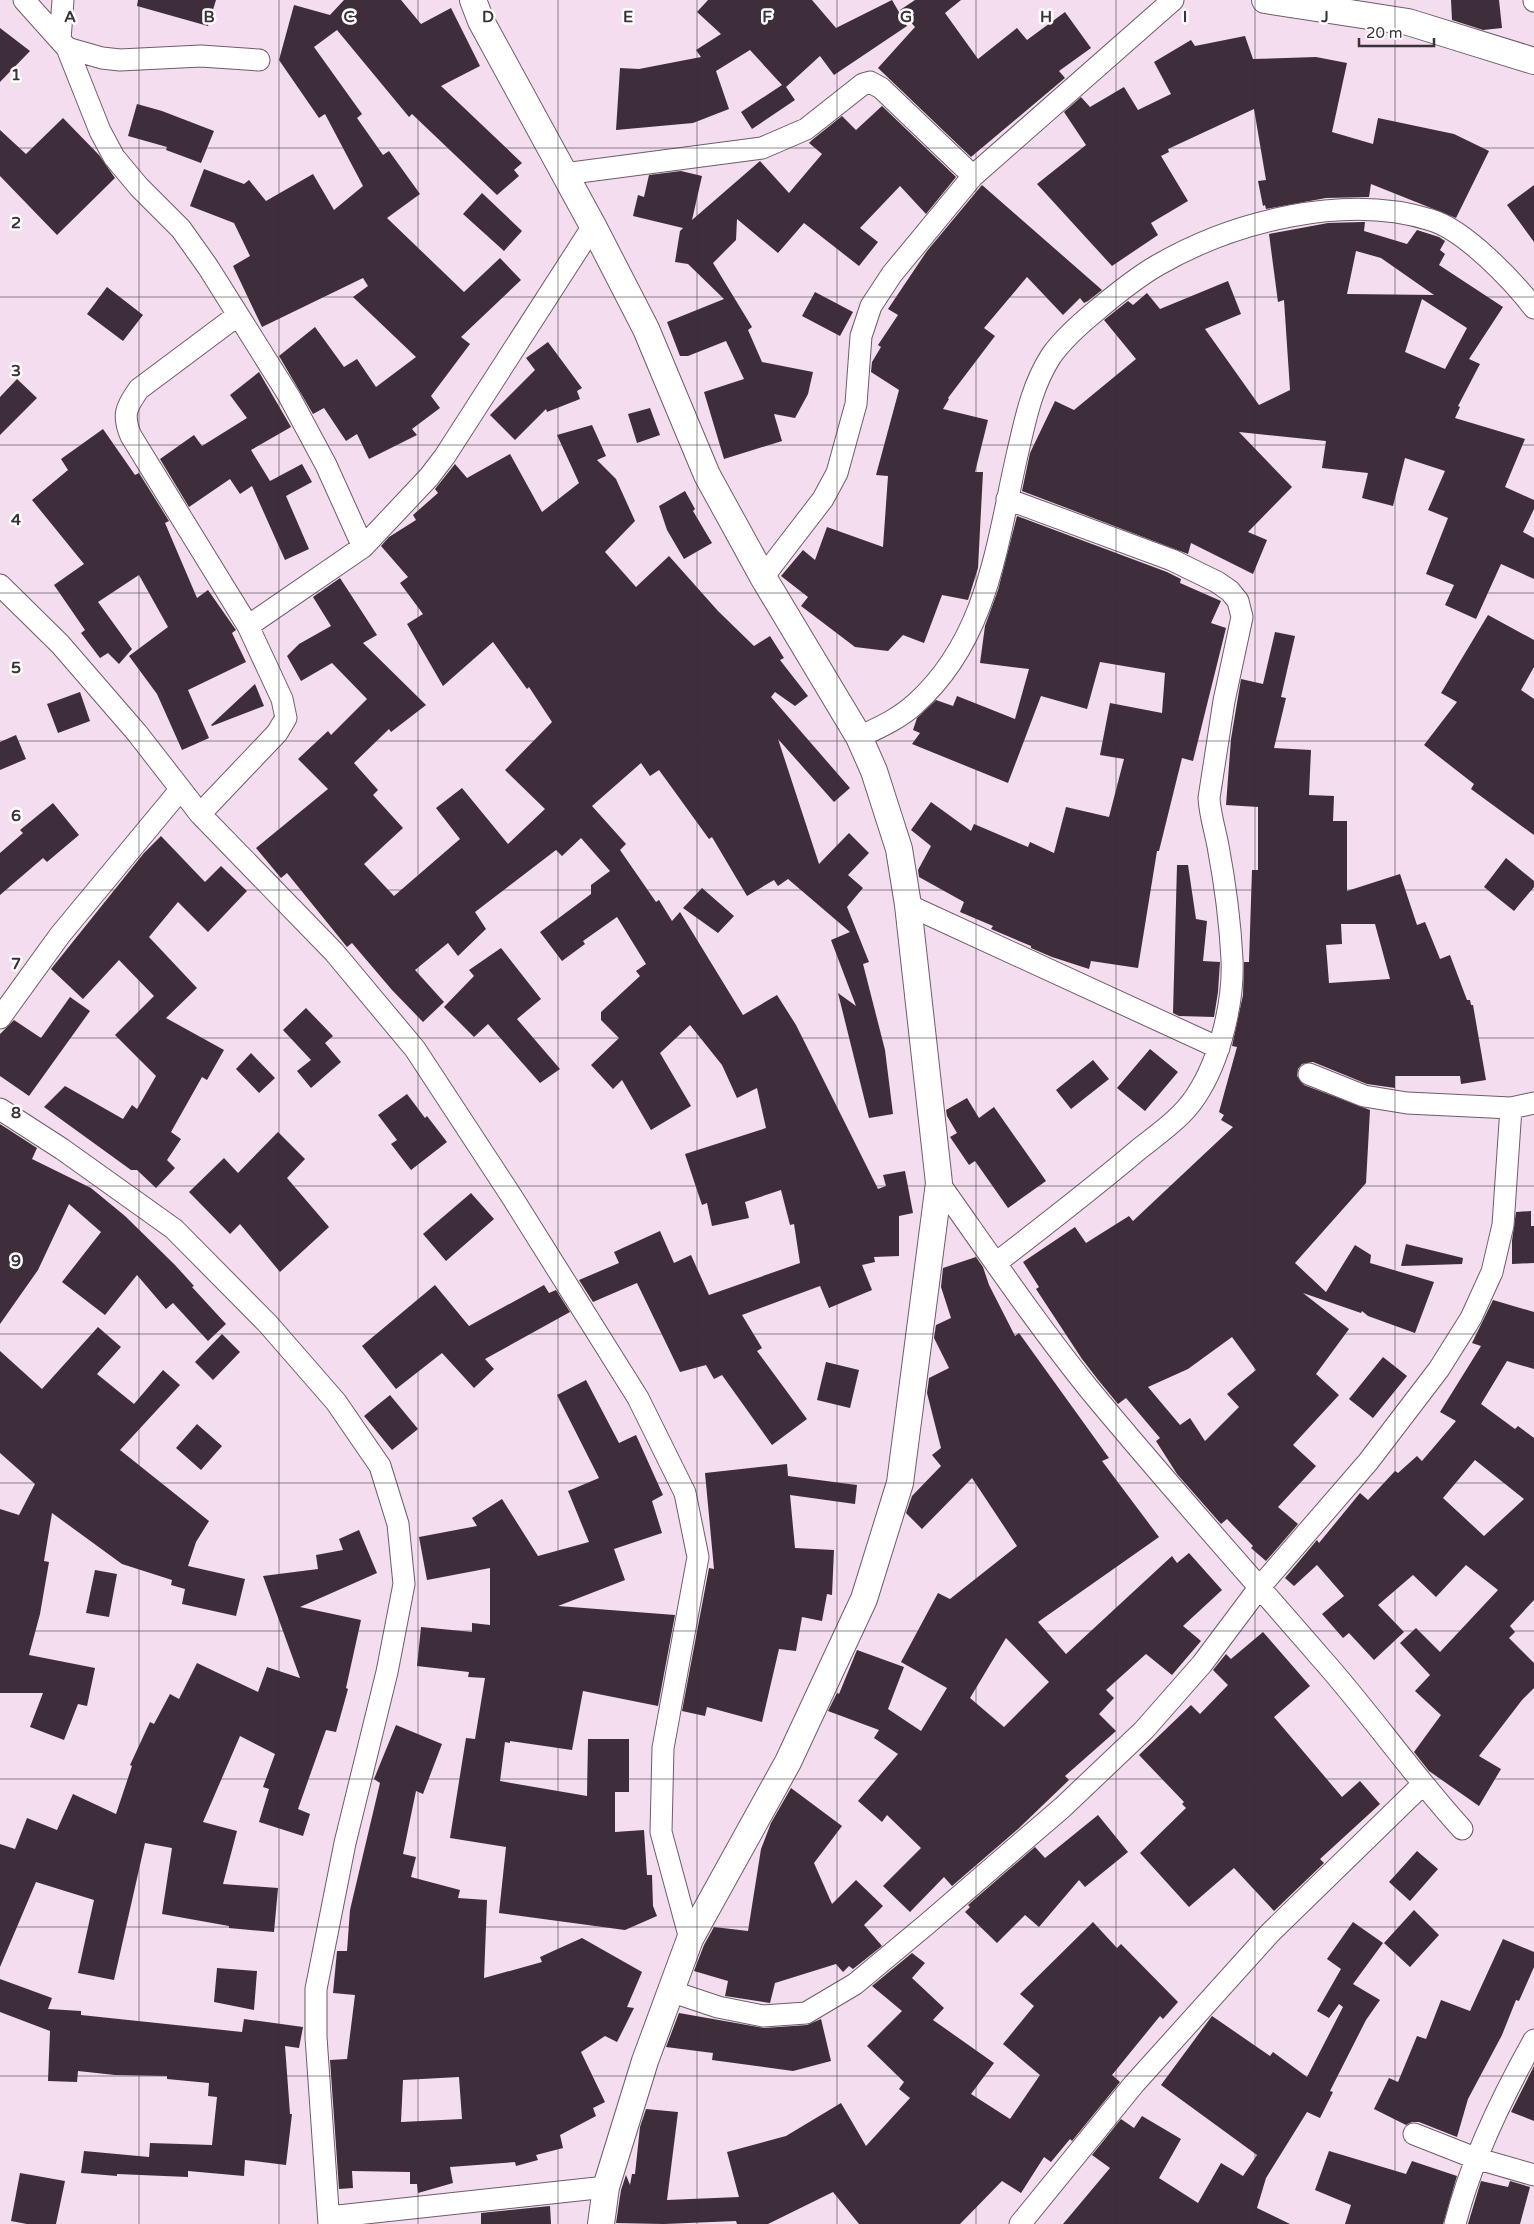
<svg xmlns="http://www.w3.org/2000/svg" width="1534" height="2224" viewBox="0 0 1534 2224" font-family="'Varela Round',sans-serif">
  <rect width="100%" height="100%" fill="#f3ddee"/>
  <path fill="#3e2d3b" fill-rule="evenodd" d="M138,0H216L208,26L137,6Z
    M344,0H401L421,24L451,8L480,66L441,86L522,163L514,170L519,176L497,195L412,114L409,117L337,30L314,47L362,114L357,118L383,155L389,151L420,194L387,218L464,292L500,258L521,280L461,337L470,344L431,396L440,408L412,429L417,435L369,459L357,434L346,441L324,408L313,414L279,356L315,327L344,367L357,359L376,387L416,357L353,297L368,286L363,278L262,327L233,266L250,256L234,223L190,206L204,169L244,184L249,180L266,201L313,174L334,210L363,186L325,114L319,118L279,60L294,5L330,15Z
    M708,0H812L836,28L892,0L907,26L834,75L820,56L786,87L795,100L752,129L741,112L782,85L750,50L716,71L729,109L693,123L616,130L620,68L639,69L701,57L696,50L721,34L697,12Z
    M915,0H961L945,13L978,59L1017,28L1027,40L1065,12L1091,48L1059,71L1065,78L971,157L878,68L915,27L900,10Z
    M1451,0H1499L1502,28L1483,30L1452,20Z
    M0,28L30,51L0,82Z
    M1245,36L1253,59L1316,57L1347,63L1332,132L1373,144L1378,118L1454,134L1489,151L1456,218L1371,184L1369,197L1326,198L1266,209L1265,205L1263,206L1258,181L1266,180L1254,109L1168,149L1169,152L1161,156L1188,201L1151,223L1158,235L1112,266L1037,184L1086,145L1064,112L1081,97L1090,107L1124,87L1138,110L1171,94L1154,62L1191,40L1195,46Z
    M137,104L162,111L214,131L201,163L166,150L167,147L128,136Z
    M882,106L956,177L926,214L900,186L860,228L878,242L859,266L804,223L778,253L737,219L736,240L713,263L752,327L748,330L762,362L813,372L808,394L795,418L774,414L782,441L724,459L704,392L744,379L726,341L688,356H680L667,322L724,299L688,264L675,262L680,231L683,228L633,216L638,195L644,197L649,175L681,171L702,176L692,220L760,161L789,193L822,154L809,143L812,140L842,116L856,130Z
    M63,118L99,155L115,178L57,235L0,176V130L26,154Z
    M982,185L1102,290L1088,301L1084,303L1080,298L1063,315L1027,277L984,328L995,336L948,398L949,399L943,409L988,420L975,472H983L978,568L968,600L942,595L924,643L903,635L888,651L855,647L801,606L808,597L781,576L803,550L815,560L827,527L883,547L888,476L876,475L899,390L871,372L872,362L881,347L878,345L898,315L888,309L927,251Z
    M1534,185V242L1507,205Z
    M482,193L522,231L504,251L463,214Z
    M1363,222H1365L1364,231L1407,244L1417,230L1439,237L1445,241L1440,250L1445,254L1439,265L1503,307L1469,359L1480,364L1458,406L1460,407L1455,418L1525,439L1505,487L1534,500V509L1523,532L1534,538V579L1501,564L1476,619L1445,605L1454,585L1426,574L1448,518L1428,510L1445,471L1405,458L1393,506L1362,498L1368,473L1322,468L1326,441L1239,432L1292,487L1248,532L1267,540L1253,574L1191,543L1188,554L1022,491L1030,453L1055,401L1074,410L1136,359L1104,320L1128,301L1133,305L1147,293L1160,309L1228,281L1241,314L1205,329L1259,405L1290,390L1284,300L1278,302L1269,234L1328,223ZM1356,251L1381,258L1434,295L1347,294ZM1422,299L1467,328L1445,369L1405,352Z
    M107,287L143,315L123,341L87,314Z
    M815,292L853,312L840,336L802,316Z
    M548,342L582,388L577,391L580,399L547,412L546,409L515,440L490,415L535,370L526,358Z
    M259,372L291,427L251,450L270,481L302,464L312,482L286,496L309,549L285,560L252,486L240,494L230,479L189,507L160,459L194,435L202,446L247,418L230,395Z
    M17,379L37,398L0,435V397Z
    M650,408L660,435L637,443L628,414Z
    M592,425L606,456L597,460L616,479L635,521L605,552L636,587L669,556L718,611L754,646L770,636L784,658L780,660L808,696L795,706L775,692L771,697L850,788L834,802L778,739L819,864L849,833L869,853L848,875L863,888L847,907L869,962L863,964L885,1050L893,1114L869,1118L838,993L856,1006L831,940L850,932L788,879L778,886L774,880L747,896L712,837L709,839L659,770L650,776L641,763L592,806L626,844L620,850L656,902L659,900L672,921L680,912L743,1015L777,995L796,1025L878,1189L886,1186L883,1175L905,1171L913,1213L899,1216V1256L874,1257L875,1262L862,1265L872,1290L829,1308L820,1286L742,1315L762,1348L757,1351L807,1419L772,1445L722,1375L714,1379L706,1365L680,1372L637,1283L593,1302L579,1280L619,1263L614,1252L660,1231L674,1263L691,1255L709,1295L800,1263L794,1224L790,1225L781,1190L745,1202L749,1218L712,1226L707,1203L702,1205L685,1154L766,1128L757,1088L737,1098L722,1065L690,1025L660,1053L691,1106L651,1130L622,1080L613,1089L591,1065L619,1038L601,1020V1012L640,976L636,971L646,964L617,917L583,941L585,944L562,961L540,932L591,894V885L610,871L581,838L562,856L556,850L475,912L486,929L458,956L448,943L415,970L444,1002L423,1022L392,990L352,943L347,947L287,873L281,878L256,848L328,789L298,759L328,731L331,735L367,699L332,663L301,681L287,656L299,644L331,626L313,597L340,578L377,635L363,643L426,705L391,732L389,729L354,763L378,790L373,795L403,828L364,864L394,896L460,839L436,808L462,788L508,844L545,809L505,770L552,722L529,687L527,689L493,642L443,686L407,624L423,614L400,583L408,577L381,546L389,537L416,520L413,515L438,493L435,489L455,464L467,478L510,454L542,512L579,483L557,435Z
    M103,429L135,475L139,473L169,521L165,523L197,598L208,590L236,630L232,633L246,662L188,690L209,738L182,750L157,694L129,656L168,627L139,575L98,602L132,649L119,664L108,653L100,658L81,633L85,630L54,585L84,564L32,500L68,470L61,459Z
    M685,491L695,509L693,511L712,543L684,559L667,530L659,506Z
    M1017,516L1167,572L1181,579L1180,583L1221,601L1211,623L1226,628L1193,761L1182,758L1159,851H1157L1138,968L1091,961L1089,969L1052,957L1031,948V946L991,929L993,926L960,912L964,902L919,877L918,870L931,846L911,830L931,802L971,831L974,824L1028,847L1030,842L1054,853L1066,807L1109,817L1124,759L1100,755L1110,703L1162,713L1165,673L1100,662L1087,709L1041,696L1008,783L912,744L920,733L913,730L917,718L936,700L953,706L957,696L1015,719L1029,669L980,663L985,626L998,590Z
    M1488,615L1534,640V667L1521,690L1534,699V835L1471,789L1474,784L1424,745L1457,702L1441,693Z
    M1275,632L1295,636L1281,697L1286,698L1274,748L1311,750L1309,795L1334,796L1333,821H1347V891L1400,874L1417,925L1425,922L1440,959L1450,955L1467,1000H1470L1471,1005H1473L1486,1080L1461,1084L1460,1076H1395V1088L1367,1084L1313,1062L1302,1064L1298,1069L1297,1076L1304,1085L1370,1110L1366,1183L1295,1263L1326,1292L1355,1245L1371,1255L1370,1263L1434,1282L1415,1333L1368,1316L1362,1311L1361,1313L1303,1293L1349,1329L1316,1374L1339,1395L1293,1445L1316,1466L1278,1507L1298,1524L1266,1561L1251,1548L1253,1546L1227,1519L1221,1524L1177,1474L1156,1441L1160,1438L1126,1398L1118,1404L1099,1381L1082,1359L1036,1289L1039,1287L1023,1262L1075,1227L1086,1243L1129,1216L1133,1221L1233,1127L1221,1120L1224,1115L1219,1112L1237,1047L1232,1046L1243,995L1244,962H1249L1252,870H1258V807L1226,805L1231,739L1241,679L1263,684ZM1341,924H1375L1390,979L1329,983L1326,945L1342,944ZM1232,1337L1256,1370L1227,1394L1239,1407L1205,1441L1190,1418L1180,1425L1148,1387L1188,1369Z
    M255,684L264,706L212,726L211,725Z
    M80,692L90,721L58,733L47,704Z
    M16,735L26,759L0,770V742Z
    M53,803L79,835L47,862L43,858L0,895V853L23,833L20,830Z
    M161,836L205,882L221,866L247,891L208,932L178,902L149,937L197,988L166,1018L224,1050L207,1080L202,1077L171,1132L181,1139L167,1160L175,1168L156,1188L137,1170H131L44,1107L65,1086L123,1119L132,1105L137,1109L156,1076L115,1035L154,996L119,960L83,999L51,969L144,853Z
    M1506,858L1534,881V887L1514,911L1484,887Z
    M1177,865H1188L1196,919L1207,921L1203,961L1220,962L1218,992L1214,1017L1179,1016L1173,1013Z
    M702,888L734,916L718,933L683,908Z
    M501,948L541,999L517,1019L560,1069L540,1083L488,1024L474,1037L444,1007L474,976L469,970Z
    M70,997L90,1011L29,1096L0,1076V1034L14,1020L41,1038Z
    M306,1008L333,1036L325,1043L341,1062L311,1088L297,1071L311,1060L283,1030Z
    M1150,1049L1178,1072L1145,1111L1117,1088Z
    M251,1053L275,1078L259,1093L236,1069Z
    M1093,1060L1109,1079L1071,1109L1056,1090Z
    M407,1094L425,1118L427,1116L447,1142L411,1170L391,1144L397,1140L378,1115Z
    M967,1098L979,1118L994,1107L1046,1181L1008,1208L975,1161L969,1165L950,1137L957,1133L947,1116L946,1110Z
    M0,1124L37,1148L32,1159L91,1188L125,1216L175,1265L194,1286L192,1287L226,1324L208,1341L173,1303L166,1309L137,1275L105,1315L62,1282L101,1232L69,1204L38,1270L0,1324Z
    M278,1132L305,1159L287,1178L329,1227L280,1272L240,1224L230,1234L189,1192L224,1158L238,1173Z
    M471,1193L494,1219L446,1261L423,1234Z
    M1531,1211V1226H1534V1263L1512,1264V1241L1516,1212Z
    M1406,1244L1463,1258L1462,1264L1401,1266Z
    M976,1257L983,1267L989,1285L1015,1336L1019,1333L1109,1458L1102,1461L1159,1537L1038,1622L1066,1654L1172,1556L1177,1563L1189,1553L1222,1590L1183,1626L1201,1641L1172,1675L1146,1654L1106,1690L1114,1698L1099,1714L1116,1731L1065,1776L1069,1780L1018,1829L952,1886L944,1877L910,1912L883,1886L921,1848L887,1815L882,1822L858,1801L898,1754L874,1738L879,1730L828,1711L837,1693L839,1694L857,1650L904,1667L888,1709L921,1731L947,1688L901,1662L938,1593L950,1599L1017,1546L972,1478L922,1529L906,1513L912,1496L941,1466L932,1455L941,1448L927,1393L929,1378L949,1368L934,1338L936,1325L951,1318L941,1287L943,1268ZM1006,1638L1049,1682L1004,1727L970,1698Z
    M435,1285L469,1326L544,1285L549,1293L556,1290L570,1312L485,1359L494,1369L474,1388L442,1353L396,1389L362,1346Z
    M1493,1300L1534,1312V1369L1507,1361L1481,1404L1515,1429L1518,1426L1534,1438V1600L1510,1626L1515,1632L1509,1638L1534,1663V1688L1522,1700L1479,1756L1501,1769L1479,1806L1429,1771L1414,1752L1441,1715L1415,1691L1430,1675L1400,1643L1416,1628L1440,1652L1498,1590L1466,1565L1436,1597L1413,1575L1378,1605L1404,1632L1374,1660L1349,1633L1343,1638L1322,1614L1344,1596L1317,1565L1294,1586L1285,1578L1317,1540L1319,1543L1360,1493L1368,1500L1395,1471L1398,1473L1417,1456L1422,1461L1456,1421L1440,1412L1481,1346L1472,1343ZM1475,1460L1524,1499L1484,1536L1443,1498Z
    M98,1327L121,1347L97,1374L134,1404L163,1370L180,1385L120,1450L209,1521L196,1542L188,1566L245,1579L236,1616L182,1604L185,1589L171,1585L172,1580L122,1564L52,1513L44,1561L49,1562L40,1614L29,1655L95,1668L87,1706L78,1704L64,1740L30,1727L43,1693H0V1509L19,1515L35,1484L0,1453V1351L42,1389Z
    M222,1334L240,1352L213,1380L195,1362Z
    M1383,1357L1407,1376L1373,1418L1349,1399Z
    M826,1362L859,1370L850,1408L817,1400Z
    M586,1380L619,1443L636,1435L663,1495L652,1501L662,1533L614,1549L625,1580L558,1606L675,1615L658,1706L583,1691L572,1750L510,1741V1743L505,1742L500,1781L587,1796L588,1739H629V1792H615V1832L644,1830L647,1875H652L653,1906L657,1916L625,1930L499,1913L506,1847L450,1838L466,1738L475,1739L485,1678L468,1677L469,1672L417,1666L421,1627L472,1632V1623L490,1625V1568L427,1580L419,1537L477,1526L472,1518L502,1499L538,1556L589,1542L568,1491L599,1478L557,1395Z
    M390,1395L418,1429L392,1450L364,1416Z
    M197,1424L222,1446L201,1470L176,1448Z
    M787,1464L788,1476L857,1485L855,1504L790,1495L795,1548L834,1550L832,1595L827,1594L822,1621L802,1617L796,1651L779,1649L762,1722L707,1707L705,1716L682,1711L709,1568L714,1569L705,1473Z
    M359,1530L377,1573L300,1607L361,1620L346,1688L348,1689L336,1732L326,1730L298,1809L310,1814L303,1836L259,1822L269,1789L263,1787L275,1754L240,1736L203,1822L237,1831L223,1884L278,1888L274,1932L229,1928V1926L162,1914L172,1848L145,1843L114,1980L78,1973L94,1900L36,1882L0,1967V1844L15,1849L27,1818L57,1830L73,1794L116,1814L132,1766L130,1765L150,1722L154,1724L170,1694L179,1699L197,1663L258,1692L267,1667L300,1678L263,1576L318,1569L316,1555L343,1550L339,1539Z
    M95,1570L117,1574L109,1617L86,1613Z
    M1263,1632L1310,1686L1274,1717L1342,1797L1360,1781L1380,1804L1320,1859L1324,1863L1274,1911L1234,1868L1189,1907L1140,1853L1186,1808L1182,1804L1184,1802L1139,1755L1191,1705L1200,1714L1228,1685L1213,1670L1226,1654L1231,1659Z
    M396,1725L442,1744L423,1794L416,1791L403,1854L416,1857L411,1877L460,1890L458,1898L487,1900L484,1978L542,1962L540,1957L582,1938L642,1972L627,2007L634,2008L617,2042L605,2036L581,2052L605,2102L593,2108L596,2116L560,2135L563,2148L536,2155L538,2160L516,2166L515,2162L450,2167L453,2183L418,2193L417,2184H410V2172L352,2171L353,2188L339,2189L330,2060L347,2059L355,1995L333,1993L337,1951H347L350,1910L380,1783L374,1779ZM459,2077L462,2119L401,2122L403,2080Z
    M791,1788L842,1826L814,1863L832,1904L856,1880L883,1906L864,1925L882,1946L853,1969L849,1966L843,1972L836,1964L775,1983L770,2003L725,1996L728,1981L694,1971L704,1945L714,1927L748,1931L761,1849L771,1823Z
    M1098,1815L1128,1852L1085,1887L1079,1880L1039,1927L1025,1915L997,1943L965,1912L970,1907L968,1905L1035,1847L1045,1858Z
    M1417,1851L1438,1869L1410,1901L1389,1882Z
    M1414,1910L1439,1935L1410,1967L1384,1943Z
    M1093,1922L1117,1948L1121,1944L1178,2002L1163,2019L1160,2016L1112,2075L1120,2082L1072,2141L1070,2139L1051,2162L1044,2157L1021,2193L1002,2181L960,2224H859L833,2192L768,2224H737L736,2221L664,2224L616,2223L621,2190L626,2175L630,2185L632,2174H635L640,2127L646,2109L678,2112L667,2200L739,2197L727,2152L786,2136L841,2103L866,2146L910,2098L899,2089L904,2082L867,2046L902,2011L872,1986L912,1953L925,1963L912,1978L944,2008L933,2020L994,2063L971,2094L1010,2119L1040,2075L1003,2044L1034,2006L1020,1994Z
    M1353,1922L1383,1943L1353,1984L1380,2000L1366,2020L1330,2091L1333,2092L1320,2118L1307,2112L1266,2178L1257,2208L1290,2224H1063L1110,2168L1092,2155L1121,2119L1134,2128L1142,2116L1181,2139L1159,2178L1198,2203L1221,2163L1243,2176L1257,2155L1161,2085L1212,2016L1270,2056L1273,2052L1307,2077L1343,2007L1339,2004L1329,2018L1317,2011L1341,1969L1327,1959Z
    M1503,1939L1534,1952V1967L1519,2001L1516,2000L1502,2035L1468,2099L1457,2137L1419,2122H1412L1406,2125L1374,2109L1389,2078L1398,2082L1417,2036L1426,2039L1441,2000L1470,2011Z
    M217,1968L257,1971L254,2010L214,2002Z
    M0,1979L52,1998L48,2009L81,2011V2015L242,2032L244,2019L303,2027L299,2048L285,2046L290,2114H292L286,2165L245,2160L244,2176L188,2171V2177L117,2174V2176L81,2173L84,2151L149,2157L150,2143L212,2145L217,2097L208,2096L209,2083L167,2079V2076L115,2075L78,2071L77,2082L48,2081L50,2031L0,2012Z
    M679,2013L764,2028L807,2025L821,2019L831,2061L793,2071L712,2060L713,2053L666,2047Z
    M1534,2066V2121L1511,2112Z
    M1329,2151L1406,2174L1412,2161L1457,2176L1443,2224H1345L1351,2205L1315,2190Z
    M20,2173L65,2181L56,2224H27L11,2221Z
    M1481,2181L1508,2187L1510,2181L1530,2187L1520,2224H1468Z
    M550,2206L551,2224H481V2213Z"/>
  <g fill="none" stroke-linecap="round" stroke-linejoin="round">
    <defs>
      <path id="minor" d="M24,0L67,48L100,131L114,157L139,187L181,229L208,267L289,396L326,465L363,547L248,626L131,436C122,415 126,407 139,389L238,315
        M1534,0V1
        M60,40L63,0
        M67,48L102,58L120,60L201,56L259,60
        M564,174L762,148L806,129L863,84L870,82L881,88L973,176
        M363,547L429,477L445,456L593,226
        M763,577L823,499L837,473L856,404L861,336L871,306L892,274L973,176L1173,0
        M0,585L60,644L137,733L200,814L334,952L415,1049L512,1197L638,1398L685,1493L698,1557L663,1748L661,1832L690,1939
        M859,737C878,728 899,719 915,704C989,638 997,541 1018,451C1026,417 1032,386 1051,356C1063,339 1081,323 1097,310C1116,294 1137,277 1158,265C1234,221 1346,193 1431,220C1465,230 1513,281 1534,308
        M200,814L277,733L286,718L282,699L248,626
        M908,905L1219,1048
        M0,1018L60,935L180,790
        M1309,1074L1364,1096L1407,1103L1511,1108L1534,1103
        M0,1109L62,1149L174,1229L268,1324L336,1402L380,1466L398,1524L404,1584L387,1672L345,1843L316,1989V2037L329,2224
        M939,1183C988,1252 1036,1323 1089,1389C1164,1480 1243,1568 1321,1658C1370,1713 1412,1774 1462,1829
        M996,1263C1044,1226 1092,1189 1138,1150C1158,1134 1182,1118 1196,1096C1220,1060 1234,1002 1232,959C1230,921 1225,883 1218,846C1215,830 1210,815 1209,798L1224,701L1242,617L1238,601L1230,591L1217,582L1172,560L1007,499
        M670,1991L718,2007L763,2016L806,2013L855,1984L927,1924L1063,1807L1144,1730L1202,1664L1259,1588L1368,1462L1439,1369L1471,1318L1492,1272L1503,1225L1511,1108
        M1414,2134L1475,2158L1534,2175
        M329,2217L606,2187
        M1020,2224L1134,2084L1270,1933L1422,1785
        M1455,2224C1471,2161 1502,2097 1534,2040"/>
      <path id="tertiary" d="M473,0L481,21L593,226L646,329L707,475L763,577L859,737L874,771L899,849L908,905L939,1183L900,1483L864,1599L788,1762L690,1939L645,2061L606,2187L601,2224
        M1265,0L1408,22L1534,61"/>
    </defs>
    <use href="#minor" stroke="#6f5c6b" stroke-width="23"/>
    <use href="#tertiary" stroke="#6f5c6b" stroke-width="28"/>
    <use href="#minor" stroke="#fff" stroke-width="21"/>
    <use href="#tertiary" stroke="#fff" stroke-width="26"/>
  </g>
  <path fill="none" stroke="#3b3239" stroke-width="1" stroke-opacity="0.55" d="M139,0V2224M279,0V2224M418,0V2224M558,0V2224M697,0V2224M837,0V2224M976,0V2224M1116,0V2224M1255,0V2224M1395,0V2224M0,148H1534M0,297H1534M0,445H1534M0,593H1534M0,741H1534M0,890H1534M0,1038H1534M0,1186H1534M0,1334H1534M0,1483H1534M0,1631H1534M0,1779H1534M0,1927H1534M0,2076H1534"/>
  <g font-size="16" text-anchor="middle" font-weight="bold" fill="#3b3239" stroke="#fff" stroke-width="5" stroke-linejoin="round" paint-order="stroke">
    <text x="70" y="22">A</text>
    <text x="209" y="22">B</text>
    <text x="349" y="22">C</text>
    <text x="488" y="22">D</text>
    <text x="628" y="22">E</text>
    <text x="767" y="22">F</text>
    <text x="906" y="22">G</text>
    <text x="1046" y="22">H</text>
    <text x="1185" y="22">I</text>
    <text x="1325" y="22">J</text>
    <text x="16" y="80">1</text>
    <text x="16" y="228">2</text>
    <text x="16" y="376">3</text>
    <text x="16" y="525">4</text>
    <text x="16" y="673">5</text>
    <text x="16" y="821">6</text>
    <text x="16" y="969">7</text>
    <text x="16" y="1118">8</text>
    <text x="16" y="1266">9</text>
  </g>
  <path d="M1359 38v8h75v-8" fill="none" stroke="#3b3239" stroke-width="2.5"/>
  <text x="1366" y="38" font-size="15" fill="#3b3239" stroke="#ffffff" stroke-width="4" paint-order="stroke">20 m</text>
</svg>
